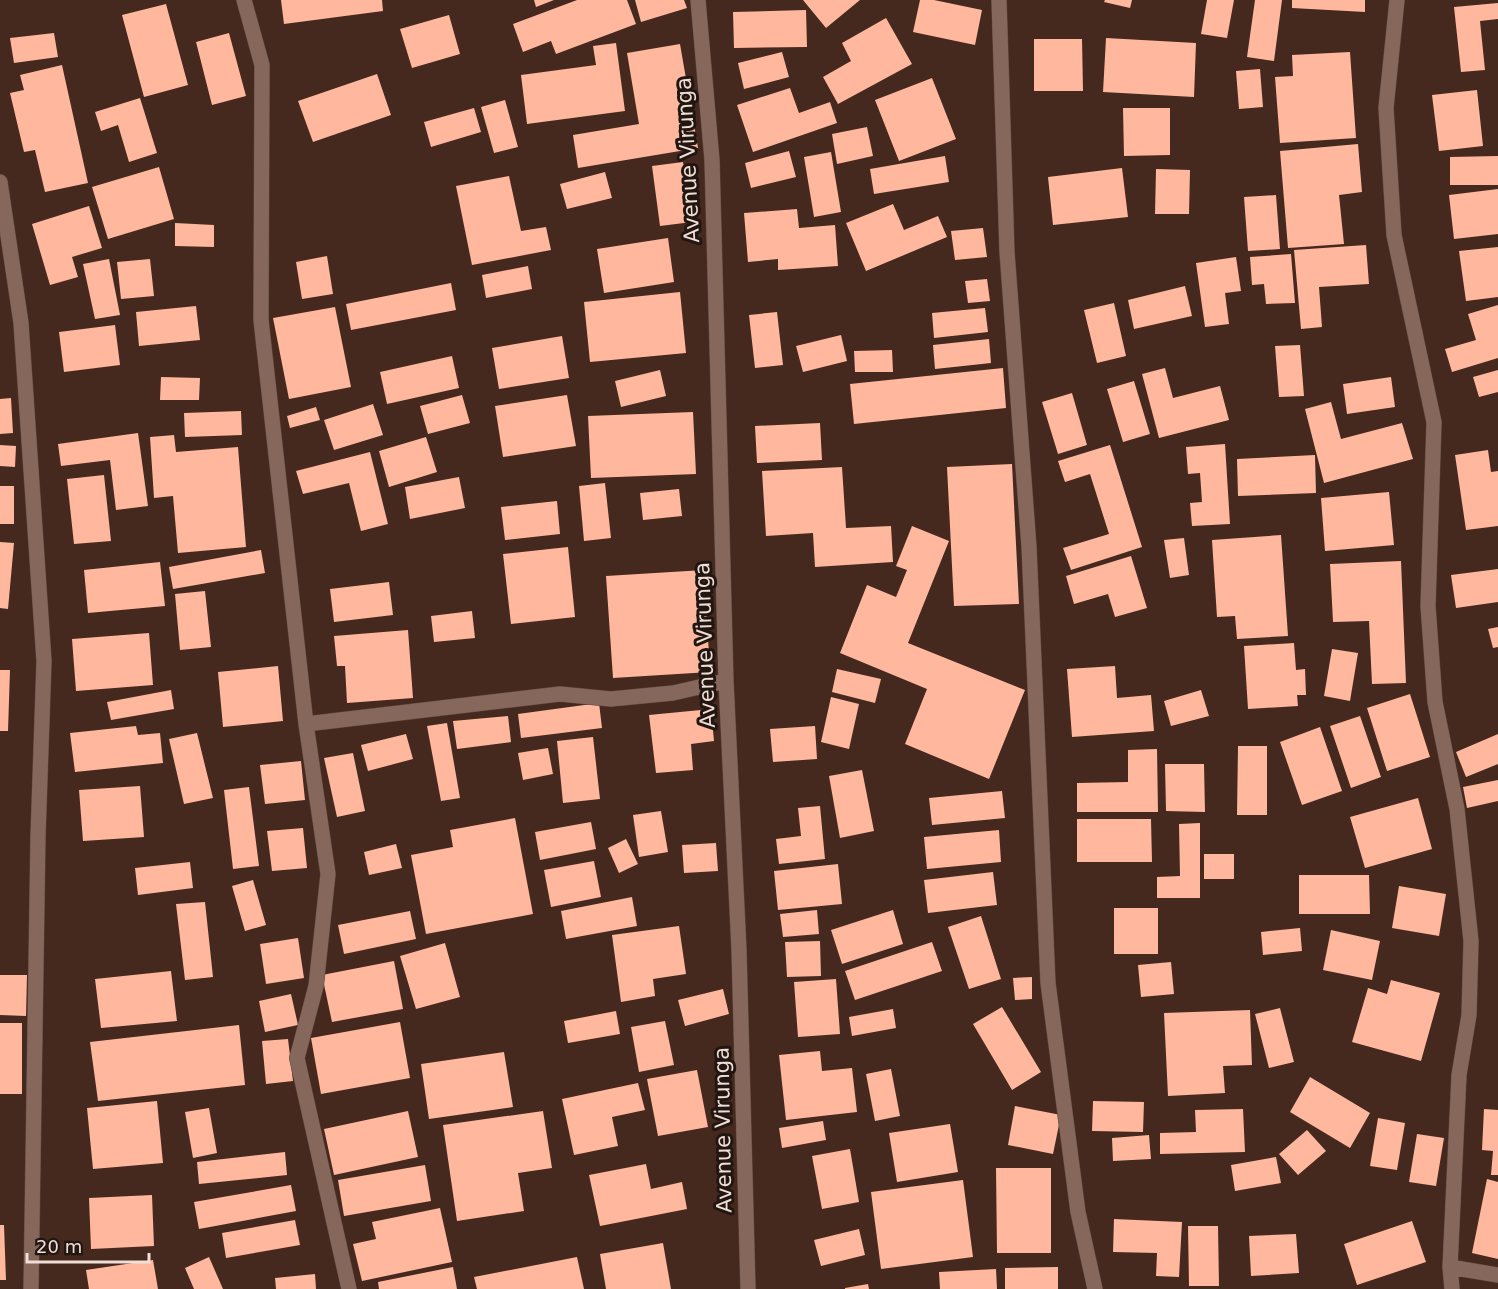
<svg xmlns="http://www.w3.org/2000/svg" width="1498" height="1289" viewBox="0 0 1498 1289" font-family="'DejaVu Sans',sans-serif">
  <rect width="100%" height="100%" fill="#45291f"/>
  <path fill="#ffb89e" d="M281,0H382L383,11L284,24Z
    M534,0H554L536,7Z
    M577,0H627L636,24L556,54L551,41L523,52L513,24Z
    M635,0H684L687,8L641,22Z
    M803,0H860L826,28Z
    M920,0H934L982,10L975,45L913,32Z
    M1105,0H1132L1130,8L1104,2Z
    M1207,0H1234L1227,38L1201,34Z
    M1255,0H1282L1274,61L1247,57Z
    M1292,0H1365V12L1292,8Z
    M1498,3V19L1480,21L1485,70L1461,72L1454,7Z
    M166,4L188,85L144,97L122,15Z
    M806,10L807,47L734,48L733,12Z
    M449,15L460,54L412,68L400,29Z
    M886,18L912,64L838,104L823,77L851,61L842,43Z
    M54,33L58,57L14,63L10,38Z
    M229,33L246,96L212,105L196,42Z
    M1106,38L1196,43L1194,97L1103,92Z
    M1034,39H1082L1083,91H1034Z
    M616,43L625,111L527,124L521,75L596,65L593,46Z
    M680,44L698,148L578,168L573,135L639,124L627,53Z
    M782,52L789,77L744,89L738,63Z
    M1350,52L1356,138L1280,143L1275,77L1293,76L1292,55Z
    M62,65L88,183L45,192L35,150L24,152L10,93L24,90L20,75Z
    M1260,69L1263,107L1239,109L1236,71Z
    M377,74L391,115L313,142L298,101Z
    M932,78L956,139L899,161L875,100Z
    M790,88L799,113L830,102L837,123L753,152L737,105Z
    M1477,90L1483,146L1439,151L1432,95Z
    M140,98L157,153L129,162L118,125L101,131L95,112Z
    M505,100L518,147L494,153L481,107Z
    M474,108L481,132L431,147L424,122Z
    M1123,108H1170V155L1124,156Z
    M867,127L873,156L837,164L832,134Z
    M1358,144L1362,192L1339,195L1344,244L1288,248L1280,151Z
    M789,151L796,177L751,188L745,163Z
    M831,152L841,212L814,217L804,157Z
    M945,156L949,182L874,194L870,169Z
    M1498,156V185H1450V157Z
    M683,162L692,222L660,226L652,166Z
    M159,167L174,219L108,239L92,187Z
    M1122,168L1128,217L1053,225L1048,177Z
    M1156,169L1190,170L1189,214H1155Z
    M605,172L612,198L567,209L560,184Z
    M509,176L521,231L546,227L551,250L472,265L456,186Z
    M1498,189V234L1454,239L1449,195Z
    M1276,195L1280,249L1248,251L1244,197Z
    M893,204L904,230L938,216L947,237L866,271L846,223Z
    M89,206L102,248L72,257L78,277L50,285L32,224Z
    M797,209L799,228L835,225L838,266L778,270V259L748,262L744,213Z
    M175,223L214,225V247L175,246Z
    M983,228L987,257L955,260L951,231Z
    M668,238L674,282L604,293L597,249Z
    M1366,245L1369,284L1319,287L1322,327L1301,329L1294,250Z
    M1498,247V297L1466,301L1459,251Z
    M1291,254L1295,303L1266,304L1264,284L1252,285L1250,257Z
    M327,256L333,294L302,299L296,262Z
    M1236,257L1241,291L1225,293L1229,324L1205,327L1196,263Z
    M109,259L120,315L95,319L83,264Z
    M150,259L154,296L121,299L117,262Z
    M528,266L532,289L486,298L482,275Z
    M987,279L990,301L968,303L965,281Z
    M451,283L456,310L351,330L346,304Z
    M1185,286L1192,316L1134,329L1128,300Z
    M680,292L686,353L590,362L584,302Z
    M1114,303L1126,356L1097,363L1084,310Z
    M1498,305V358L1452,372L1445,349L1476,340L1468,314Z
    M196,306L200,340L139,346L136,312Z
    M335,307L351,387L289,399L273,318Z
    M985,308L988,332L934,338L932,313Z
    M777,312L783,365L755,368L749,315Z
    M115,325L120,365L64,372L59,332Z
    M841,335L847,361L803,372L796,346Z
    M562,336L569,378L499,389L492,348Z
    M989,339L991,363L935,369L933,345Z
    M1300,345L1304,396L1279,397L1275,346Z
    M892,350L893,372H855L854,351Z
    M452,356L459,388L387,404L380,372Z
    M1003,368L1006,408L854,424L850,384Z
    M1165,368L1173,398L1220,386L1229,420L1159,438L1142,374Z
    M660,370L666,396L621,407L615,381Z
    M1498,370V392L1479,397L1473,377Z
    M161,377L200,378L199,400H160Z
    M1391,377L1395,407L1347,414L1343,384Z
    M1134,381L1150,434L1123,442L1107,389Z
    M1072,393L1087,445L1058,454L1042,402Z
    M462,395L470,423L428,434L420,406Z
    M567,395L576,446L503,457L495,406Z
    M11,398L13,433L0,434V399Z
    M1331,402L1341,439L1402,423L1413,459L1324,483L1305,409Z
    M373,404L383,435L334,450L324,420Z
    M316,407L320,420L290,428L287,416Z
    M241,411L242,435L185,437L184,413Z
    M693,412L696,474L591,478L588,416Z
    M820,423L822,460L757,463L755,426Z
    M138,433L148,506L116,510L110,460L61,466L58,444Z
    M174,435L176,452L238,447L246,547L178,553L173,496L154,498L150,437Z
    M426,437L437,472L389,487L379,451Z
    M1225,444L1230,524L1192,526L1190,503L1202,502L1200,473L1188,474L1186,447Z
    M0,445L16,446L15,467L0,466Z
    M1110,445L1142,547L1071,570L1063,548L1109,534L1090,474L1065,482L1058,461Z
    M1488,450L1491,472L1498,471V526L1466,530L1455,455Z
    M370,452L388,524L361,531L349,483L303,494L296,471Z
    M1315,455L1316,493L1238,496L1237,459Z
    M1012,464L1019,604L954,606L947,467Z
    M842,467L846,528L891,526L893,562L815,567L813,533L766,536L762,471Z
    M104,475L111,541L74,544L67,479Z
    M459,477L465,508L410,519L405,487Z
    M605,483L611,538L584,541L579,486Z
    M0,486H14V524H0Z
    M679,489L682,516L643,520L640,493Z
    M1389,492L1394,545L1325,551L1321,498Z
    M557,501L560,534L505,540L501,507Z
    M912,526L949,541L908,643L1025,690L989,779L905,744L927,689L840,653L867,585L896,597L907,570L896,566Z
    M1281,535L1288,636L1237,639L1235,616L1217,617L1212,540Z
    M1184,538L1189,575L1170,578L1164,540Z
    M0,542L14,543L8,609L0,608Z
    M568,547L575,617L511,624L503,554Z
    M261,550L265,573L173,589L169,567Z
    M1131,556L1147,608L1115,617L1108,594L1074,604L1066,576Z
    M1401,561L1406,683L1372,684L1369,621L1333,622L1330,564Z
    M160,562L165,606L88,613L84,570Z
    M1498,569V602L1456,608L1451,575Z
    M704,570L710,672L613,678L606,576Z
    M389,582L393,615L334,622L330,589Z
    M205,591L211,647L180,650L175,594Z
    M472,611L475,638L434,642L431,616Z
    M1498,627V647L1493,648L1488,629Z
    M408,630L413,698L347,703L345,666H337L334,636Z
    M149,633L153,685L76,691L72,639Z
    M1294,643L1296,670L1305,669L1306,695H1297L1298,706L1248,709L1244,646Z
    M1332,649L1358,653L1350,701L1324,696Z
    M278,666L283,721L223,727L218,672Z
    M1115,666L1117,698L1151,695L1154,731L1072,737L1067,669Z
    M837,669L881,679L875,703L832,692Z
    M0,670H10L8,731H0Z
    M171,690L174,709L111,720L107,702Z
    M1201,690L1209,716L1171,726L1164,701Z
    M1410,694L1430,757L1387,771L1367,708Z
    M831,697L859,704L849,749L821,742Z
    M599,703L602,728L521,738L518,714Z
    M711,709L714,741L691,744L693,770L656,773L649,715Z
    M508,716L511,742L457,749L453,721Z
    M1360,716L1381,777L1351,788L1330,726Z
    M447,723L460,798L441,801L427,726Z
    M136,726L138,735L160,733L163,763L75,772L70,733Z
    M815,726L817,759L773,762L770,729Z
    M1320,727L1342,791L1302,805L1280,742Z
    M197,733L213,798L184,804L169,739Z
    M406,734L413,759L368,771L361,745Z
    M1498,734V764L1466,777L1456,752Z
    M593,737L600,799L563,803L557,741Z
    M1238,746H1267V815H1237Z
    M548,748L553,774L523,780L518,753Z
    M1157,749L1158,812H1077V783L1128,782V750Z
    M353,753L365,811L337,817L324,758Z
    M301,761L305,800L265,804L260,765Z
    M1165,764H1204L1205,812L1166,811Z
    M862,770L874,831L840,838L829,776Z
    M1498,780V801L1467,808L1463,787Z
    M140,786L144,837L83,841L79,790Z
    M249,787L259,866L233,869L224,790Z
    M1002,791L1005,818L932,825L929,798Z
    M1418,798L1432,849L1365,868L1350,817Z
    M820,806L825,859L779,864L776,839L801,836L798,808Z
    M661,811L668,852L639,857L633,815Z
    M515,818L533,914L426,934L411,855L453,847L450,830Z
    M1077,819H1151L1152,862H1077Z
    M591,822L596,849L540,860L535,832Z
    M1200,823V898H1157V877L1180,876L1179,824Z
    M303,828L307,868L272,871L267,831Z
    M999,830L1001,862L927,869L924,837Z
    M626,839L638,864L619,873L608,848Z
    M716,843L718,871L684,873L682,845Z
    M396,844L402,868L369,875L364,852Z
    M1204,854H1234V879H1204Z
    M594,861L601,897L551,907L544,870Z
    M190,862L193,888L138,895L135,868Z
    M838,864L842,904L778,910L774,871Z
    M993,872L997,905L928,913L924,880Z
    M1299,875H1369L1370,914H1299Z
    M253,880L266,925L245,931L232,886Z
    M1399,886L1446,894L1439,936L1392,928Z
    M632,897L637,926L566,939L561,911Z
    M205,902L213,977L185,980L176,904Z
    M1114,908H1158V954H1114Z
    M817,910L819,934L783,937L780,914Z
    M893,910L903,944L842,964L831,930Z
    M410,911L416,939L344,954L338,925Z
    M981,916L1001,979L969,989L948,927Z
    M679,926L686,974L653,979L655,996L621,1002L612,935Z
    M1300,928L1302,951L1263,955L1261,932Z
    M1331,930L1380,941L1372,980L1323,970Z
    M298,938L304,978L266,984L260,944Z
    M820,941L821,976L787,977L785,942Z
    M932,942L942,971L855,1000L845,971Z
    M445,943L460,997L416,1009L400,956Z
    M394,961L403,1009L332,1022L322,975Z
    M1171,962L1174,994L1141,997L1138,965Z
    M171,971L177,1021L101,1028L95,979Z
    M0,975H27L26,1016L0,1015Z
    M1032,977V999L1015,1000L1013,978Z
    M836,979L840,1034L798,1037L794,982Z
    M1391,980L1440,993L1421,1061L1352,1042L1368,988L1387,994Z
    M723,989L729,1014L685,1026L678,1000Z
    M291,994L298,1025L265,1032L259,1001Z
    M1002,1007L1041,1072L1012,1090L973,1024Z
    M1280,1008L1294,1062L1269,1068L1255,1014Z
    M893,1009L896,1028L852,1036L849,1017Z
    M1250,1010L1252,1065L1223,1066L1225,1093L1168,1096L1164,1013Z
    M616,1011L620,1034L568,1043L564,1021Z
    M665,1021L674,1065L639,1072L631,1027Z
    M400,1022L410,1078L321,1094L311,1038Z
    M0,1023H22V1094H0Z
    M239,1025L245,1085L98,1101L90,1042Z
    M288,1039L293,1081L266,1084L262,1041Z
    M820,1051L822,1071L852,1068L857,1112L786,1120L779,1055Z
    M504,1052L513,1107L429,1119L421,1064Z
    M891,1069L900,1116L875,1121L866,1074Z
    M697,1070L708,1127L658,1136L647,1079Z
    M1310,1077L1370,1113L1350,1148L1290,1112Z
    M638,1083L645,1110L612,1117L618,1146L574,1155L562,1099Z
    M157,1101L163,1163L93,1169L87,1108Z
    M1093,1101L1144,1102L1143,1132L1092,1131Z
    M1015,1106L1061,1115L1053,1154L1008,1145Z
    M209,1108L217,1153L193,1158L185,1112Z
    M1243,1109L1245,1152L1160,1154V1133L1196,1132L1195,1110Z
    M1484,1109L1498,1110V1175H1491L1493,1151L1482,1150Z
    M408,1111L418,1157L334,1175L324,1129Z
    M543,1111L552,1168L518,1173L524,1211L457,1221L443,1125Z
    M1378,1118L1405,1123L1397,1170L1370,1166Z
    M823,1121L826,1140L782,1148L779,1128Z
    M950,1124L958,1172L897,1182L889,1133Z
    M1307,1130L1326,1151L1298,1175L1279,1154Z
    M1417,1134L1444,1138L1436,1186L1409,1182Z
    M1149,1135L1151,1159L1113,1161L1112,1138Z
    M850,1149L859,1202L822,1209L812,1156Z
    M285,1152L287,1175L199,1184L197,1162Z
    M1276,1157L1281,1183L1235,1191L1231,1165Z
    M646,1164L651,1189L682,1182L687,1209L600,1226L589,1175Z
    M425,1165L431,1201L344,1216L338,1180Z
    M996,1168H1051V1253H997Z
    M1487,1179L1498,1182V1259L1472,1253Z
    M963,1180L973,1257L881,1269L871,1192Z
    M291,1185L296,1211L199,1229L194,1202Z
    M152,1195L154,1246L91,1249L89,1198Z
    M440,1208L452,1262L362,1281L353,1244L376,1239L372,1222Z
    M1114,1219L1182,1222L1179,1277L1156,1276L1157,1253L1113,1252Z
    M295,1220L300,1245L226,1258L222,1233Z
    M1412,1221L1426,1262L1357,1285L1344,1244Z
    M0,1225H4L6,1280H0Z
    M1188,1226H1218L1219,1286H1189Z
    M859,1229L865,1255L821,1266L814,1240Z
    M1296,1234L1299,1273L1251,1276L1249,1236Z
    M663,1243L671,1289H606L600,1254Z
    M209,1257L223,1289H194L185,1268Z
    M577,1257L584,1289H477L474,1277Z
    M153,1260L158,1289H89L86,1270Z
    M453,1267L457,1289H379L378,1282Z
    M1058,1267V1289H1005V1268Z
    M996,1269L997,1289H940L939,1272Z
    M315,1274L316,1289H276L275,1278Z
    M868,1284L869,1289H845V1288Z"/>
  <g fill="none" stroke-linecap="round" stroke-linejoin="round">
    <defs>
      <path id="street" d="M244,0L262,65L261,320L306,724L328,874L316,986L297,1058L349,1289
        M698,0L712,160L726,681L739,950L748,1289
        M999,0L1007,252L1029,547L1048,983L1078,1212L1095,1289
        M1397,0L1386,108L1394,235L1434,422L1428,606L1435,702L1457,809L1471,941L1469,1015L1459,1075L1450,1267L1452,1289
        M0,182L21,323L44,661L38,836L31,1289
        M306,724L560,694L611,699L673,693L726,681
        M1450,1267L1498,1275"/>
    </defs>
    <use href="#street" stroke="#5d463e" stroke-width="16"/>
    <use href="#street" stroke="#86675b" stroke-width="15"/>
  </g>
  <g text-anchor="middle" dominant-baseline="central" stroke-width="6" stroke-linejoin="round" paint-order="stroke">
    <g font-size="21" fill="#f0ded7" stroke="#221611">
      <text transform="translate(688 160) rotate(-93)">Avenue Virunga</text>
      <text transform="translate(705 645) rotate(-92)">Avenue Virunga</text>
      <text transform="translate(723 1130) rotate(-91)">Avenue Virunga</text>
    </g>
  </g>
  <path d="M27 1253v9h122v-9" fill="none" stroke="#f0ded7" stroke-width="3"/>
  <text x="36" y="1253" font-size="18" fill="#f0ded7" stroke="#221611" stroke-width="4.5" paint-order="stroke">20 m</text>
</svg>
